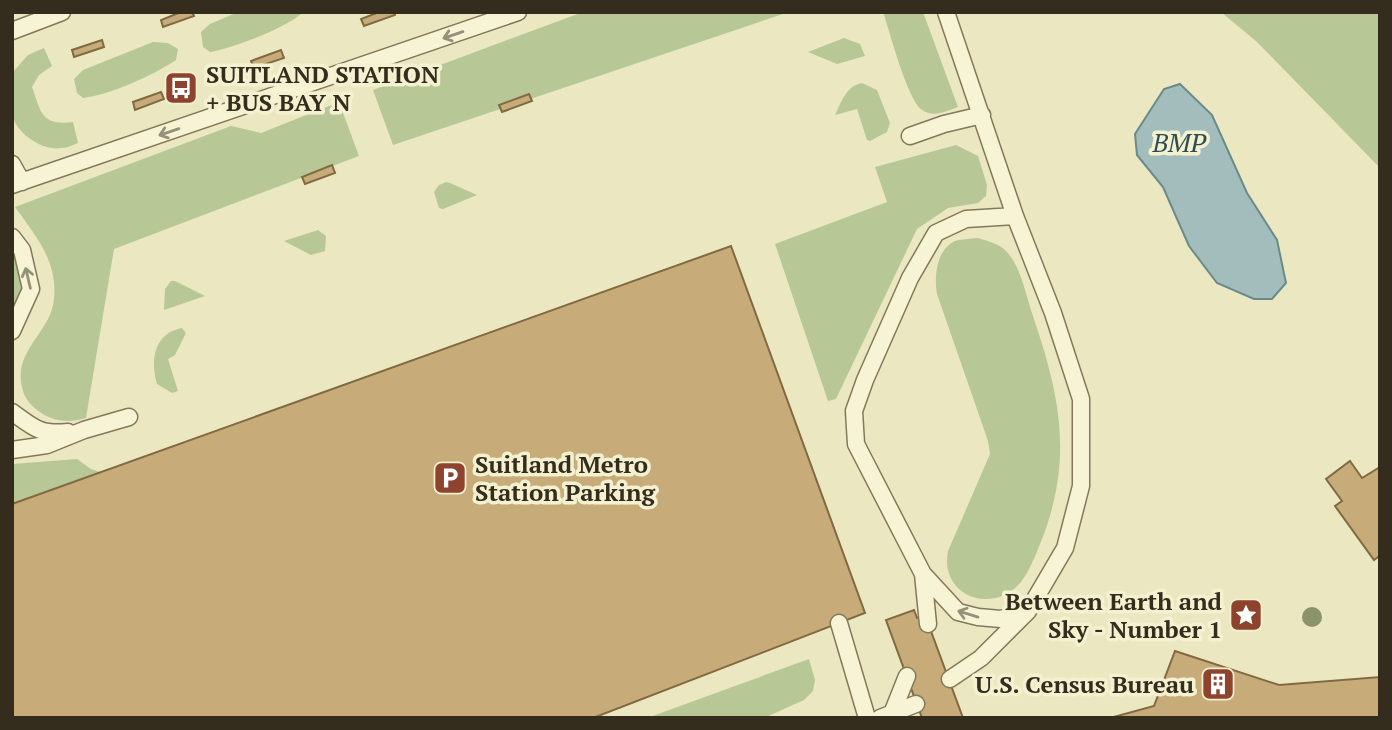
<svg xmlns="http://www.w3.org/2000/svg" width="1392" height="730" viewBox="0 0 1392 730" font-family="'PT Serif',serif">
  <rect width="100%" height="100%" fill="#ebe8c1"/>
  <path fill="#b7c896" d="M238,12H303C289,27 231,49 210,52L203,47L201,32L210,24Z
    M583,12H789L393,145L373,90Z
    M883,12H923L958,107C947,111 933,118 922,110C907,99 890,32 883,12Z
    M1221,12H1380V168L1257,42Z
    M844,38L860,44L865,56L837,64L808,52Z
    M153,42L168,43L178,49L176,60C152,76 112,94 83,98L77,93L74,79L83,70Z
    M44,48L52,66L39,75L32,87C41,112 41,126 73,122L78,143C73,145 67,148 62,148C43,151 20,136 13,118C9,105 12,86 12,73L28,55Z
    M862,83L877,90L890,123L887,132L870,141L867,140L857,109L835,115C842,101 846,86 862,83Z
    M339,102L359,156L114,249L86,418C70,423 54,422 40,412C31,406 24,398 22,387C13,350 51,333 54,299C58,261 35,235 15,207L231,126L261,133Z
    M956,145L978,156L987,185L986,196L978,203L948,208L917,229L836,399L828,401L775,244L887,202L875,167Z
    M446,182L450,183L477,195L443,209L439,208L434,192L439,185Z
    M318,230L326,236L325,251L311,255L284,241Z
    M978,238C988,241 1000,244 1007,252C1021,267 1026,296 1033,316C1059,393 1073,454 1044,534C1038,549 1031,569 1021,582C993,616 939,596 948,551L990,454L988,441L937,294C934,277 936,250 955,241C961,239 971,239 978,238Z
    M12,252C26,272 25,289 12,310Z
    M171,281H175L205,296L164,310L165,289Z
    M182,328L186,333L175,355L168,359L178,391L172,393L157,384C150,361 154,333 182,328Z
    M77,459L91,469L100,472L12,516V464Z
    M809,659L815,680L813,691L804,700L764,718H647Z"/>
  <path fill="#a3bdbc" stroke="#6b8a8a" stroke-width="2" d="M1180,84L1212,115L1247,193L1277,240L1286,283L1272,299H1254L1217,283L1189,246L1163,187L1137,155L1135,134L1164,89Z"/>
  <path fill="#c7ab79" stroke="#816941" stroke-width="2" d="M181,12H192L194,16L163,27L161,20Z
    M394,12L395,15L364,26L361,19L379,12Z
    M102,40L104,47L74,57L72,50Z
    M281,50L284,58L254,68L251,61Z
    M161,92L164,99L135,110L133,102Z
    M529,94L532,101L502,112L499,105Z
    M332,165L335,173L305,184L302,177Z
    M731,246L865,613L593,718H12V504Z
    M1350,461L1362,478L1380,467V559L1378,557L1374,560L1335,506L1342,501L1326,479Z
    M914,610L917,618L925,615L963,718H922L886,620Z
    M1175,651L1279,685L1380,677V718H1110L1154,706Z"/>
  <g fill="none" stroke-linecap="round" stroke-linejoin="round">
    <defs>
      <path id="service" d="M946,12L1015,216L1053,313L1081,399V486L1065,548L1028,611L981,658L950,679
        M12,31L62,12
        M910,136L944,124L982,115
        M12,164L22,182
        M12,185L518,12
        M1015,216L966,219L936,233L910,278L865,380L854,411L856,444L923,574L958,612L978,617L1001,619L1025,612
        M12,237L22,250L31,289L12,331
        M12,412C34,428 40,435 68,432
        M12,450L47,445L84,430L129,417
        M923,574L928,624
        M839,623L867,718
        M893,711L907,676
        M880,718L916,704"/>
    </defs>
    <use href="#service" stroke="#83795a" stroke-width="19"/>
    <use href="#service" stroke="#f6f4d4" stroke-width="16"/>
  </g>
  <circle fill="#8a946b" cx="1312" cy="617" r="10"/>
  <defs><path id="oneway-shaft" d="M-6 0H5M1.5-3L5.5 0L1.5 3" fill="none" stroke-width="1.6" stroke-linecap="round" stroke-linejoin="round" transform="scale(1.75)"/></defs>
  <g stroke="#959078">
    <use href="#oneway-shaft" transform="translate(453 35) rotate(161)"/>
    <use href="#oneway-shaft" transform="translate(169 132) rotate(161)"/>
    <use href="#oneway-shaft" transform="translate(28 278) rotate(-103)"/>
    <use href="#oneway-shaft" transform="translate(968 614) rotate(-163)"/>
  </g>
  <defs>
    <symbol id="bus-square" viewBox="-11 -11 22 22"><rect x="-9" y="-9" width="18" height="18" rx="4" fill="#8e432e" stroke="#f3f1d0"/><path d="M-5-6H5V4H4V6H2V4H-2V6H-4V4H-5ZM-3.5-4V0h7V-4ZM-3.5 1.2v1.5H-2V1.2ZM2 1.2v1.5H3.5V1.2Z" fill="#fff"/></symbol>
    <symbol id="parking-square" viewBox="-11 -11 22 22"><rect x="-9" y="-9" width="18" height="18" rx="4" fill="#8e432e" stroke="#f3f1d0"/><path d="M-3.5-5.5H1a3.5 3.5 0 0 1 0 7H-1V5.5H-3.5ZM-1-3.4V-.6H.8a1.4 1.4 0 0 0 0-2.8Z" fill="#fff"/></symbol>
    <symbol id="sight-square" viewBox="-11 -11 22 22"><rect x="-9" y="-9" width="18" height="18" rx="4" fill="#8e432e" stroke="#f3f1d0"/><path d="M0-6L1.8-2.2L6-1.7L2.9 1.2L3.7 5.4L0 3.3L-3.7 5.4L-2.9 1.2L-6-1.7L-1.8-2.2Z" fill="#fff"/></symbol>
    <symbol id="building-square" viewBox="-11 -11 22 22"><rect x="-9" y="-9" width="18" height="18" rx="4" fill="#8e432e" stroke="#f3f1d0"/><path d="M-4-6H4V6H1V3H-1V6H-4ZM-2.5-4.3h1.7v1.8h-1.7ZM.8-4.3h1.7v1.8H.8ZM-2.5-1h1.7V.8h-1.7ZM.8-1h1.7V.8H.8Z" fill="#fff"/></symbol>
  </defs>
  <g fill-rule="evenodd">
    <use href="#bus-square" x="162" y="69" width="38" height="38"/>
    <use href="#parking-square" x="431" y="459" width="38" height="38"/>
    <use href="#sight-square" x="1227" y="596" width="38" height="38"/>
    <use href="#building-square" x="1199" y="665" width="38" height="38"/>
  </g>
  <g text-anchor="middle" dominant-baseline="central" stroke-width="7" stroke-linejoin="round" paint-order="stroke">
    <g font-size="24" font-weight="bold" fill="#342d1d" stroke="#f3f1d0" text-anchor="start">
      <text x="206" y="74">SUITLAND STATION<tspan x="206" dy="28">+ BUS BAY N</tspan></text>
      <text x="475" y="464">Suitland Metro<tspan x="475" dy="28">Station Parking</tspan></text>
      <text x="1222" y="601" text-anchor="end">Between Earth and<tspan x="1222" dy="28">Sky - Number 1</tspan></text>
      <text x="1194" y="684" text-anchor="end">U.S. Census Bureau</text>
    </g>
    <g font-size="26" font-style="italic" fill="#2d4c52" stroke="#f3f1d0">
      <text x="1179" y="142">BMP</text>
    </g>
  </g>
  <rect width="1392" height="730" fill="none" stroke="#342d1d" stroke-width="28"/>
</svg>
